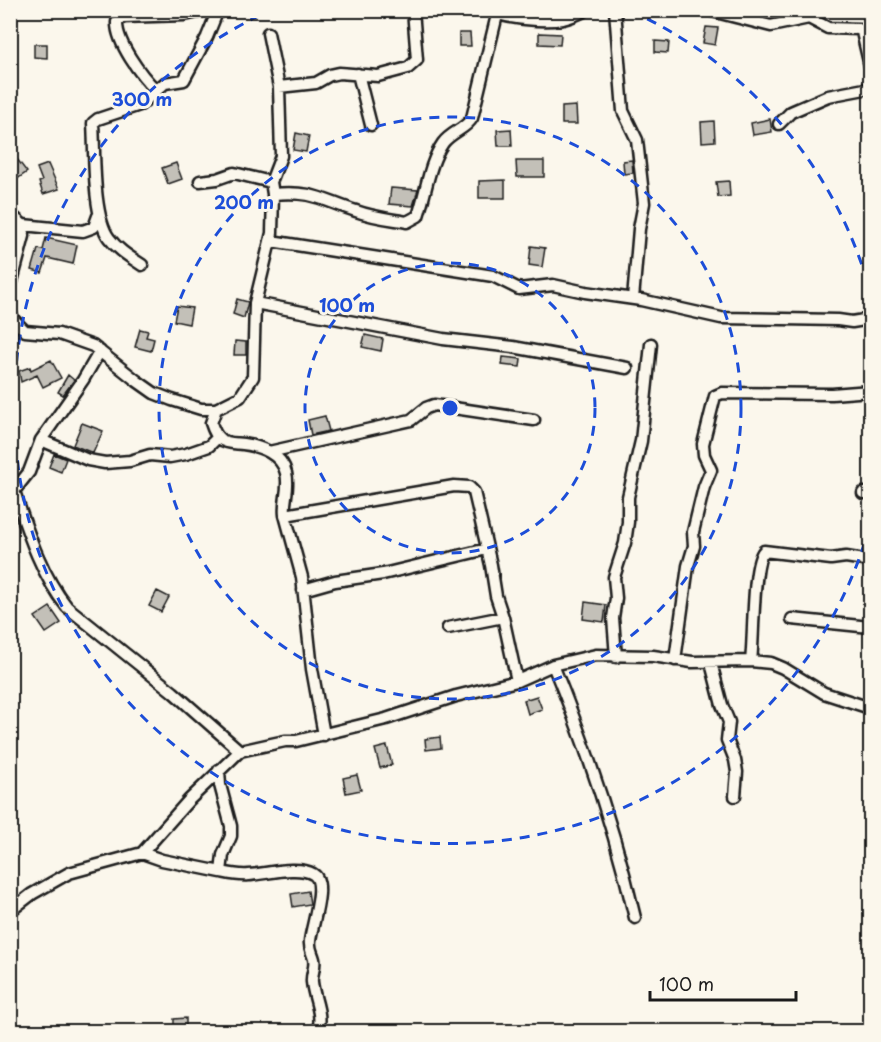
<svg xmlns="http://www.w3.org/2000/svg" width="881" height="1042" viewBox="0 0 881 1042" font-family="'Playpen Sans',sans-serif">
  <rect width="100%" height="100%" fill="#fbf7ec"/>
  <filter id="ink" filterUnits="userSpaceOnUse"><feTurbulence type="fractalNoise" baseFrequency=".0167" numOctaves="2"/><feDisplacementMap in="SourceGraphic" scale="12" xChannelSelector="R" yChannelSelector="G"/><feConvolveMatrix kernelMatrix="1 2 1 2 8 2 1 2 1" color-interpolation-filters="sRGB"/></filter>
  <g filter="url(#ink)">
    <path fill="#c3c0b8" stroke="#1c1c1c" stroke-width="1.5" d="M706,27L718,28L715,45L703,43Z
      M459,33H470L471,46H459Z
      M539,33L561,34L560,45L539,44Z
      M655,41L669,42L668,53L655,52Z
      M34,44H47V58L34,57Z
      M576,106L577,124H562V107Z
      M770,119L772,132L753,135L751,123Z
      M714,121L715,141L702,142L701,122Z
      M511,129L512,146H498L497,130Z
      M296,133L309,136L306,152L293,150Z
      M10,150L27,172L10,184Z
      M632,160L633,173L624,174L623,161Z
      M516,161H544V177H517Z
      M176,163L182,179L168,184L162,168Z
      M48,164L59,189L43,194L39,182L42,181L37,168Z
      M505,180V198H479V181Z
      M729,181L730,196L718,197L716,182Z
      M391,188L418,190L413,206L389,204Z
      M46,238L77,245L73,264L47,258L42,273L32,270L38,249L43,250Z
      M531,246L545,248L542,267L529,265Z
      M237,299L248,302L244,318L233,314Z
      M177,306L192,308L189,324L174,321Z
      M140,329L148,331L146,337L154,339L151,351L135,347Z
      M365,335L383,339L381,351L362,347Z
      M235,341L246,342V355H234Z
      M503,357L521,359L520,367L502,365Z
      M51,360L61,378L43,387L37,375L21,382L19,371L30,367L31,370Z
      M68,375L74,380L63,395L58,392Z
      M325,416L329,431L311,435L308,420Z
      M82,423L103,431L93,453L73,445Z
      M54,454L66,459L61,472L49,467Z
      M157,591L169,597L161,612L149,606Z
      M585,602L606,605L604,622L583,619Z
      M50,607L61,623L46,633L35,617Z
      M537,696L542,709L528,714L524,700Z
      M440,737L441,748L426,750L425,739Z
      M387,746L392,765L380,768L375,749Z
      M357,775L361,790L346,793L343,778Z
      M308,891L310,904L293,907L291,894Z
      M186,1018V1031H174V1019Z"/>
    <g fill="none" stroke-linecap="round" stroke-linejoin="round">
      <defs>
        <path id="street" d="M489,10C504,19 546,22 563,19C571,17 578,14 586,10
          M615,10L623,111L637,140L644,203L639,229L633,299
          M708,10L771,26L809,18L828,28L859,29L862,32L870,66
          M268,33L279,87
          M358,74L371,125
          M156,90C141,76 116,42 117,22L123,17L185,15L207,10
          M779,124L791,112L828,96L870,88
          M200,181L217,179L234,173L271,182
          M273,194C312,190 322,200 356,211C372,217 390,219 407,222L418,216C426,193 429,163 443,143C451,132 466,129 472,118L497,15
          M10,214L23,225L24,236L10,289
          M23,225L83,231L94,227L98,216
          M271,241L493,276L519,289L553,285L585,292L641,300L721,318L838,320L852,322L870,319
          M142,265C130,257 118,250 109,238C92,215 95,152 93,123L98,119L140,105L165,83L184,80L207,37L218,10
          M255,303L443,339L513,347L627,368
          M10,312L14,320L25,331L59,334L93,346L137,381L154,393L172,400L201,409H216L240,397L253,377L255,303L272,233L273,194L271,182L281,156L279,87L316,83L330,75L339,73L378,76L408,68L417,60L413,10
          M216,409L211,423C213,429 215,435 220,439C227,444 235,443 243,444C260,446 282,454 286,473C290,488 283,501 285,515L302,577L312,669L324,735
          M41,440L88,460L105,463L130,461L150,455L170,457L186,454L209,446L218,437
          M269,452L411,420L426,408L434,405L534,420
          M10,489L14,491C27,530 41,575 67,607L173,692L240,751
          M14,491L29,472L41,440L83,380L100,351
          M863,493H870
          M285,515L454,486L469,487L474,492L491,565L496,596L503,617L517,681
          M303,590L335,581L383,574L487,549
          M792,619L870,627
          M448,628L503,617
          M616,657L613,618L616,598L614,577L625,543L628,522V497L641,441L651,344
          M675,660L688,566L694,546L693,532L704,487L711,470L704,455L703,444L715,396L722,393L832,394L870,391
          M751,661C754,640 752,563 764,551L831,559L846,557L870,561
          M711,663L722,705L729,722L727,740L735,760L737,772L735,796
          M553,665C587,748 615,831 635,918
          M219,770L220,785L231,826V836L223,855L221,872C231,874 239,876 249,875C266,874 298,865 313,874C328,882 311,927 310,941C309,948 312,952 314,959C316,967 311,974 312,982C314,1000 323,1013 318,1032
          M142,853L162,860L221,872
          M10,911L32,894L69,873L142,853L189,800L240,751L285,741H296L386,719L456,696L517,681L553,665L596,655L653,656L692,662L751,661L771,663L783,668L824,693L870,708"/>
      </defs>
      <use href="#street" stroke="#1c1c1c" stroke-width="15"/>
      <use href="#street" stroke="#fbf7ec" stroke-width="10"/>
    </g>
  </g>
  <g fill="none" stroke="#1d4ed8" stroke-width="3" stroke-dasharray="10 8">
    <circle cx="450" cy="408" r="145"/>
    <circle cx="450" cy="408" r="291"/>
    <path d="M870 525A436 436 0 1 1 269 11M631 11A436 436 0 0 1 870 291"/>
  </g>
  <circle cx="450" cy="408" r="9" fill="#1d4ed8" stroke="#fbf7ec" stroke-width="3"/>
  <g font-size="18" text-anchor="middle" font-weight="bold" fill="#1d4ed8" stroke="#fbf7ec" stroke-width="6" stroke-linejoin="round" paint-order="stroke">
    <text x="142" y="106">300 m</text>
    <text x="244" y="209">200 m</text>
    <text x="347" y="312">100 m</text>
  </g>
  <rect width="881" height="1042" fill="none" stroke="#fbf7ec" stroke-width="36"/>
  <rect x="18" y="18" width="845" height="1006" fill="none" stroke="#1c1c1c" stroke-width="2" filter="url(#ink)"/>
  <path d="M650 991v9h146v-9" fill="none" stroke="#1c1c1c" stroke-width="3"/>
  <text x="659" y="991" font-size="18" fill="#1c1c1c" stroke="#fbf7ec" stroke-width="4.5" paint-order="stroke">100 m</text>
</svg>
